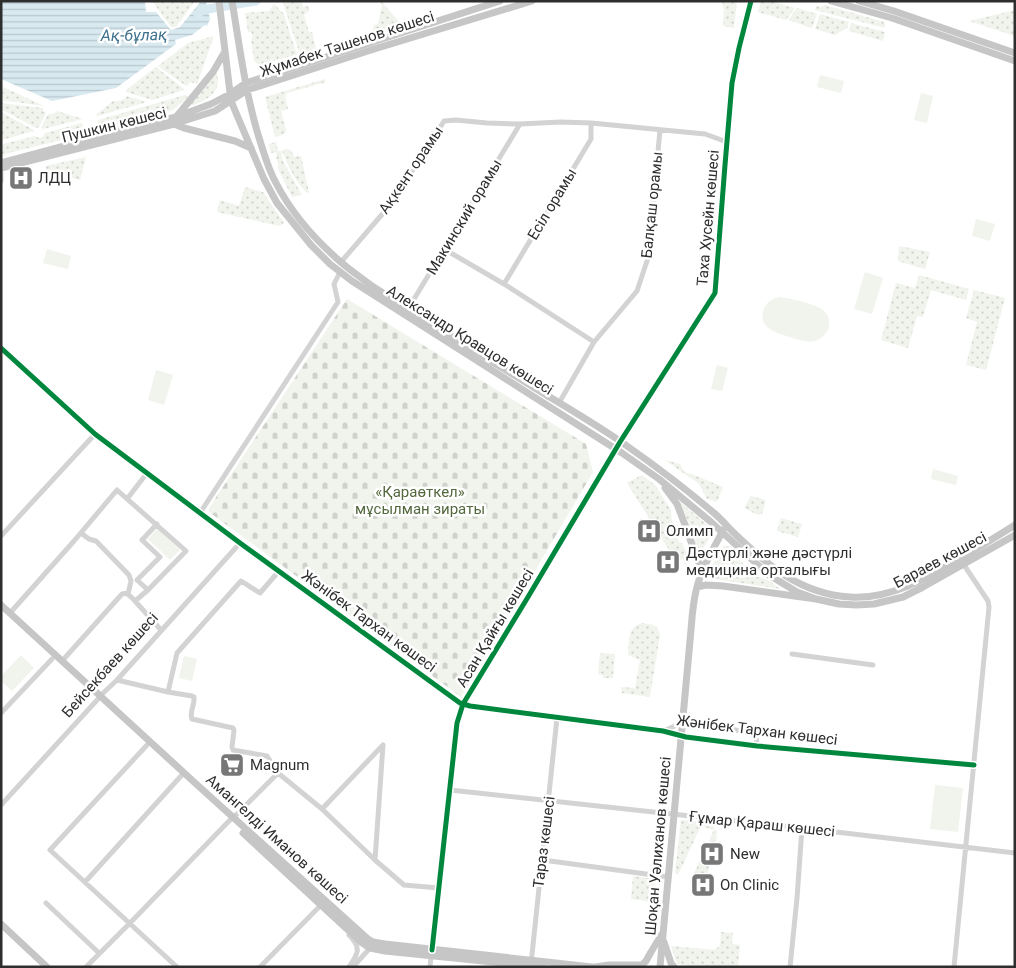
<svg xmlns="http://www.w3.org/2000/svg" width="1016" height="968" viewBox="0 0 1016 968" font-family="Roboto,sans-serif">
  <defs>
    <pattern id="grass-dots" width="8" height="8" patternUnits="userSpaceOnUse" patternTransform="scale(1.25)"><rect width="8" height="8" fill="#f0f4ec"/><path d="M2 2h.1M6 6h.1" fill="none" stroke="#ced2cb" stroke-width="1.8" stroke-linecap="round"/></pattern>
    <pattern id="cemetery-stones" width="16" height="16" patternUnits="userSpaceOnUse" patternTransform="scale(1.25)"><rect width="16" height="16" fill="#f0f4ec"/><path d="M2 7V4a2 2 0 0 1 4 0v3zM10 15v-3a2 2 0 0 1 4 0v3z" fill="#ced2cb"/></pattern>
    <pattern id="water-rules" width="6" height="5" patternUnits="userSpaceOnUse" patternTransform="scale(1.25)"><rect width="6" height="5" fill="#d8e9f0"/><path d="M0 2.5h6" fill="none" stroke="#bac8ce"/></pattern>
  </defs>
  <rect width="100%" height="100%" fill="#fff"/>
  <path fill="url(#grass-dots)" d="M152,1H195L176,27H171Z
    M285,1H301L303,7L307,5L310,10L304,15L309,32H312L316,49L340,42V44L315,52L300,55L283,3Z
    M379,1H381L401,24L371,35L374,25L378,24L382,5Z
    M724,1H737L734,28L723,26L724,9L722,4Z
    M761,1H771L795,8L786,20L758,12Z
    M274,4L284,14L297,55L280,59L261,67L254,61L251,40L253,36L251,32H248L245,13L269,11Z
    M825,5L884,22L885,25V28L815,10L817,6L821,7Z
    M797,8L817,14L812,28L788,20Z
    M1015,10V36L969,21Z
    M820,14L849,22L847,28L835,35L815,29Z
    M851,23L885,32L883,41L849,31Z
    M214,36L197,84L191,82L186,86L158,66L188,43Z
    M156,67L184,89V90L152,100L126,92V90Z
    M216,70C217,74 218,78 218,82C218,95 200,104 189,106Z
    M325,79L326,82L287,93L285,96L288,109L281,111L286,130V132L282,135L275,137L265,97Z
    M1,86L44,106L1,100Z
    M185,95L188,97L173,110L114,128L97,122L98,120Z
    M127,96L147,102L97,116L96,115L113,101C118,101 124,101 127,96Z
    M1,103L43,108V111L46,113L39,127L36,128L1,109Z
    M57,111L83,119L43,129L41,128L48,114H53Z
    M1,112L34,130V131L2,140Z
    M82,123L83,126L69,138L1,155V149L3,144L35,136C39,139 43,138 45,133Z
    M276,142L278,151H281L283,161L302,195L292,197L279,171L278,163L276,158L277,157L276,152L271,153L269,144Z
    M287,149L291,150L294,157L301,156L309,192L307,193C297,184 286,163 282,150Z
    M86,157L80,180L45,170L46,166Z
    M245,187L263,192L284,223L279,226L217,212L220,200L239,206Z
    M899,246L930,252L925,269L898,261Z
    M919,275L969,289L966,300L931,290L923,317L917,316L908,348L881,340L896,283L915,288Z
    M974,290L1005,298L986,370L966,365L977,322L966,318Z
    M665,460L680,464C683,470 685,474 692,474L723,487L717,502L707,499L699,484Z
    M642,475L655,485L671,510L672,523L679,542L682,543L687,554V566H685L683,559L676,561L627,483Z
    M751,496L766,500L762,514L758,515L744,508Z
    M680,502L711,528L712,533L698,558L694,536Z
    M781,518L802,524L798,537L777,531Z
    M723,546H729L739,560L756,576L768,580L780,589L708,578V573Z
    M643,623C654,625 657,624 660,635L650,697L622,693L621,687L635,688L640,660L628,655C629,642 627,626 643,623Z
    M600,653L615,654L613,678H603V675L598,674Z
    M681,820L715,823L714,830H717L716,843L712,846L708,873L705,875H700L699,887L694,886L690,882L714,830L701,826L678,875L675,873Z
    M633,876L655,879L653,902L631,899Z
    M721,932L733,933L732,944L740,945L738,967H698L677,964L671,946L714,950L720,946Z"/>
  <path fill="url(#cemetery-stones)" d="M347,299L586,444L593,472L461,697L209,512V508Z"/>
  <path fill="#f0f4ec" d="M820,75L844,81L841,93L817,87Z
    M921,93L933,96L927,123L914,120Z
    M976,219L995,224L990,241L972,236Z
    M47,249L71,256L68,269L43,263Z
    M865,272L883,278L872,314L854,309Z
    M779,297C788,298 816,304 823,310C838,323 824,345 805,341C800,340 795,339 790,337C778,333 759,329 763,312C765,303 771,299 779,297Z
    M717,365L728,368L722,391L711,389Z
    M156,370L173,375L164,405L148,400Z
    M933,469L958,476L956,485L931,479Z
    M158,528L180,550L170,560L148,539Z
    M21,655L34,668L12,691L1,681V676Z
    M184,656L197,659L192,681L179,678Z
    M935,785L963,788L958,832L930,829Z"/>
  <path fill="url(#water-rules)" d="M1,1H145L146,12H156L171,30L180,27L201,1H206L210,19L207,26L205,25L192,35L175,40L176,44L116,88L52,101L1,79Z"/>
  <g fill="none" stroke-linecap="round" stroke-linejoin="round">
    <path stroke="#d8e9f0" stroke-width="9" d="M198,14L202,10L256,1"/>
    <path stroke="#d3d3d3" stroke-width="5" d="M1,173V181
      M444,249L504,284L594,342
      M341,262L391,204L444,121L456,120L487,123L520,124L561,122L591,123L705,134L727,142
      M504,284L591,139V123
      M408,309L520,124
      M1,348L95,434L240,543L460,703L470,706L663,731L686,737L757,746L974,765
      M559,403L594,342L637,291L648,258L660,130
      M127,499L147,473
      M200,513L338,302L334,284L340,272
      M81,533L89,539L96,541L129,575L131,581L128,594
      M1,536L95,434
      M148,590L137,580L160,557L142,540L157,524
      M10,613L74,541L117,490L186,551L148,590L135,601L161,630
      M792,654L873,665
      M62,661L122,594C128,592 131,597 135,601
      M117,680L168,692L177,653L241,581L260,593L279,571
      M168,692L192,696L194,697C195,705 189,712 192,719L233,728L234,730L232,747L233,750L267,756L278,773L322,809L375,860L404,885L439,888
      M100,696L117,680L240,543
      M1,713L52,659
      M664,731L683,722L742,731H751L756,737L757,746
      M147,745L50,850L177,967
      M450,790L802,828L1015,853
      M1,805L98,699
      M322,809L383,745
      M233,818L278,773
      M375,860L383,745
      M543,860L668,877
      M85,882L181,776
      M46,903L99,953
      M349,935C362,948 358,954 349,967
      M432,950L457,723L463,704L528,597L620,442L715,293L725,165L732,83L739,48L751,1
      M531,964L557,718
      M86,967L130,923L230,820
      M260,967L321,905
      M353,967L370,948
      M430,967L431,956
      M790,967L797,898L802,828
      M954,967L989,607L988,601L962,562"/>
    <path stroke="#c6c6c6" stroke-width="7" d="M219,1L231,101L264,179L277,203L311,245L330,264L352,281L622,453L659,479L711,522L769,575L797,592L816,599
      M232,1C240,49 246,98 261,144C265,157 269,171 276,183C290,210 311,235 333,255C345,267 359,276 372,286C428,322 486,358 543,393C571,410 600,427 627,446C657,467 686,489 714,513C721,519 727,526 733,532C767,565 800,594 850,597C889,600 927,578 959,559C978,548 996,537 1015,525
      M831,1L892,18L1015,61
      M859,1L894,11L1015,53
      M177,116L213,72L224,53
      M174,124L184,128L235,141L251,148
      M1,163L128,129L176,117L211,104L230,94L246,83L258,79L500,1
      M1,168L174,124L215,111L247,90L371,50L532,1
      M665,488L677,504L687,530L697,559L703,570
      M697,587L706,585L723,586L816,599L839,604L856,605L874,604L903,597L923,587L1015,535
      M1,605L194,782L368,939L373,942L385,944L592,967
      M243,833L361,942L370,948L385,951L542,967
      M1,924L47,967
      M664,942L671,963L674,967
      M595,967L609,965H642L646,961L651,952L662,934
      M660,967L691,630C692,616 693,601 697,587C702,566 714,549 723,530"/>
    <defs>
      <path id="cycleway" d="M1,348L95,434L240,543L460,703L470,706L663,731L686,737L757,746L974,765
        M432,950L457,723L463,704L528,597L620,442L715,293L725,165L732,83L739,48L751,1"/>
    </defs>
    <use href="#cycleway" stroke="#fff" stroke-width="8"/>
    <use href="#cycleway" stroke="#00873e" stroke-width="5"/>
  </g>
  <defs>
    <symbol id="hospital-square" viewBox="-11 -11 22 22"><rect x="-9" y="-9" width="18" height="18" rx="4" fill="#777" stroke="#fff"/><path d="M-5-5h3v3.5h4V-5h3V5h-3V1.5h-4V5h-3Z" fill="#fff"/></symbol>
    <symbol id="supermarket-square" viewBox="-11 -11 22 22"><rect x="-9" y="-9" width="18" height="18" rx="4" fill="#777" stroke="#fff"/><path d="M-6-5.5h2.5l.6 2H6L4.5 2H-2.5L-4.4-4H-6ZM-1.5 3.2a1.3 1.3 0 1 0 .1 0ZM3 3.2a1.3 1.3 0 1 0 .1 0Z" fill="#fff"/></symbol>
  </defs>
  <g fill-rule="evenodd">
    <use href="#hospital-square" x="7" y="164" width="28" height="28"/>
    <use href="#hospital-square" x="635" y="517" width="28" height="28"/>
    <use href="#hospital-square" x="654" y="548" width="28" height="28"/>
    <use href="#supermarket-square" x="218" y="751" width="28" height="28"/>
    <use href="#hospital-square" x="698" y="840" width="28" height="28"/>
    <use href="#hospital-square" x="689" y="871" width="28" height="28"/>
  </g>
  <g text-anchor="middle" dominant-baseline="central" stroke-width="5" stroke-linejoin="round" paint-order="stroke">
    <g font-size="15" fill="#2e2e2e" stroke="#fff">
      <text transform="translate(347 44) rotate(-18)">Жұмабек Тәшенов көшесі</text>
      <text transform="translate(114 125) rotate(-14)">Пушкин көшесі</text>
      <text transform="translate(411 170) rotate(-56)">Ақкент орамы</text>
      <text transform="translate(552 204) rotate(-59)">Есіл орамы</text>
      <text transform="translate(652 205) rotate(-84)">Балқаш орамы</text>
      <text transform="translate(464 217) rotate(-59)">Макинский орамы</text>
      <text transform="translate(708 218) rotate(-85)">Таха Хусейн көшесі</text>
      <text transform="translate(470 340) rotate(32)">Александр Кравцов көшесі</text>
      <text transform="translate(940 560) rotate(-28)">Бараев көшесі</text>
      <text transform="translate(369 621) rotate(36)">Жәнібек Тархан көшесі</text>
      <text transform="translate(495 628) rotate(-59)">Асан Қайғы көшесі</text>
      <text transform="translate(110 665) rotate(-48)">Бейсекбаев көшесі</text>
      <text transform="translate(757 730) rotate(7)">Жәнібек Тархан көшесі</text>
      <text transform="translate(762 824) rotate(6)">Ғұмар Қараш көшесі</text>
      <text transform="translate(277 839) rotate(42)">Амангелді Иманов көшесі</text>
      <text transform="translate(544 842) rotate(-83)">Тараз көшесі</text>
      <text transform="translate(658 846) rotate(-85)">Шоқан Уәлиханов көшесі</text>
    </g>
    <g font-size="15" fill="#2e2e2e" stroke="#fff" text-anchor="start">
      <text x="38" y="178">ЛДЦ</text>
      <text x="666" y="531">Олимп</text>
      <text x="686" y="553">Дәстүрлі және дәстүрлі<tspan x="686" dy="17">медицина орталығы</tspan></text>
      <text x="250" y="765">Magnum</text>
      <text x="730" y="854">New</text>
      <text x="720" y="885">On Clinic</text>
    </g>
    <g font-size="15" fill="#53683d" stroke="#fff">
      <text x="420" y="492">«Қараөткел»<tspan x="420" dy="17">мұсылман зираты</tspan></text>
    </g>
    <g font-size="16" font-style="italic" fill="#3f728d" stroke="#fff">
      <text transform="translate(134 35) rotate(-1)">Ақ-бұлақ</text>
    </g>
  </g>
  <rect width="1016" height="968" fill="none" stroke="#2e2e2e" stroke-width="5"/>
</svg>
